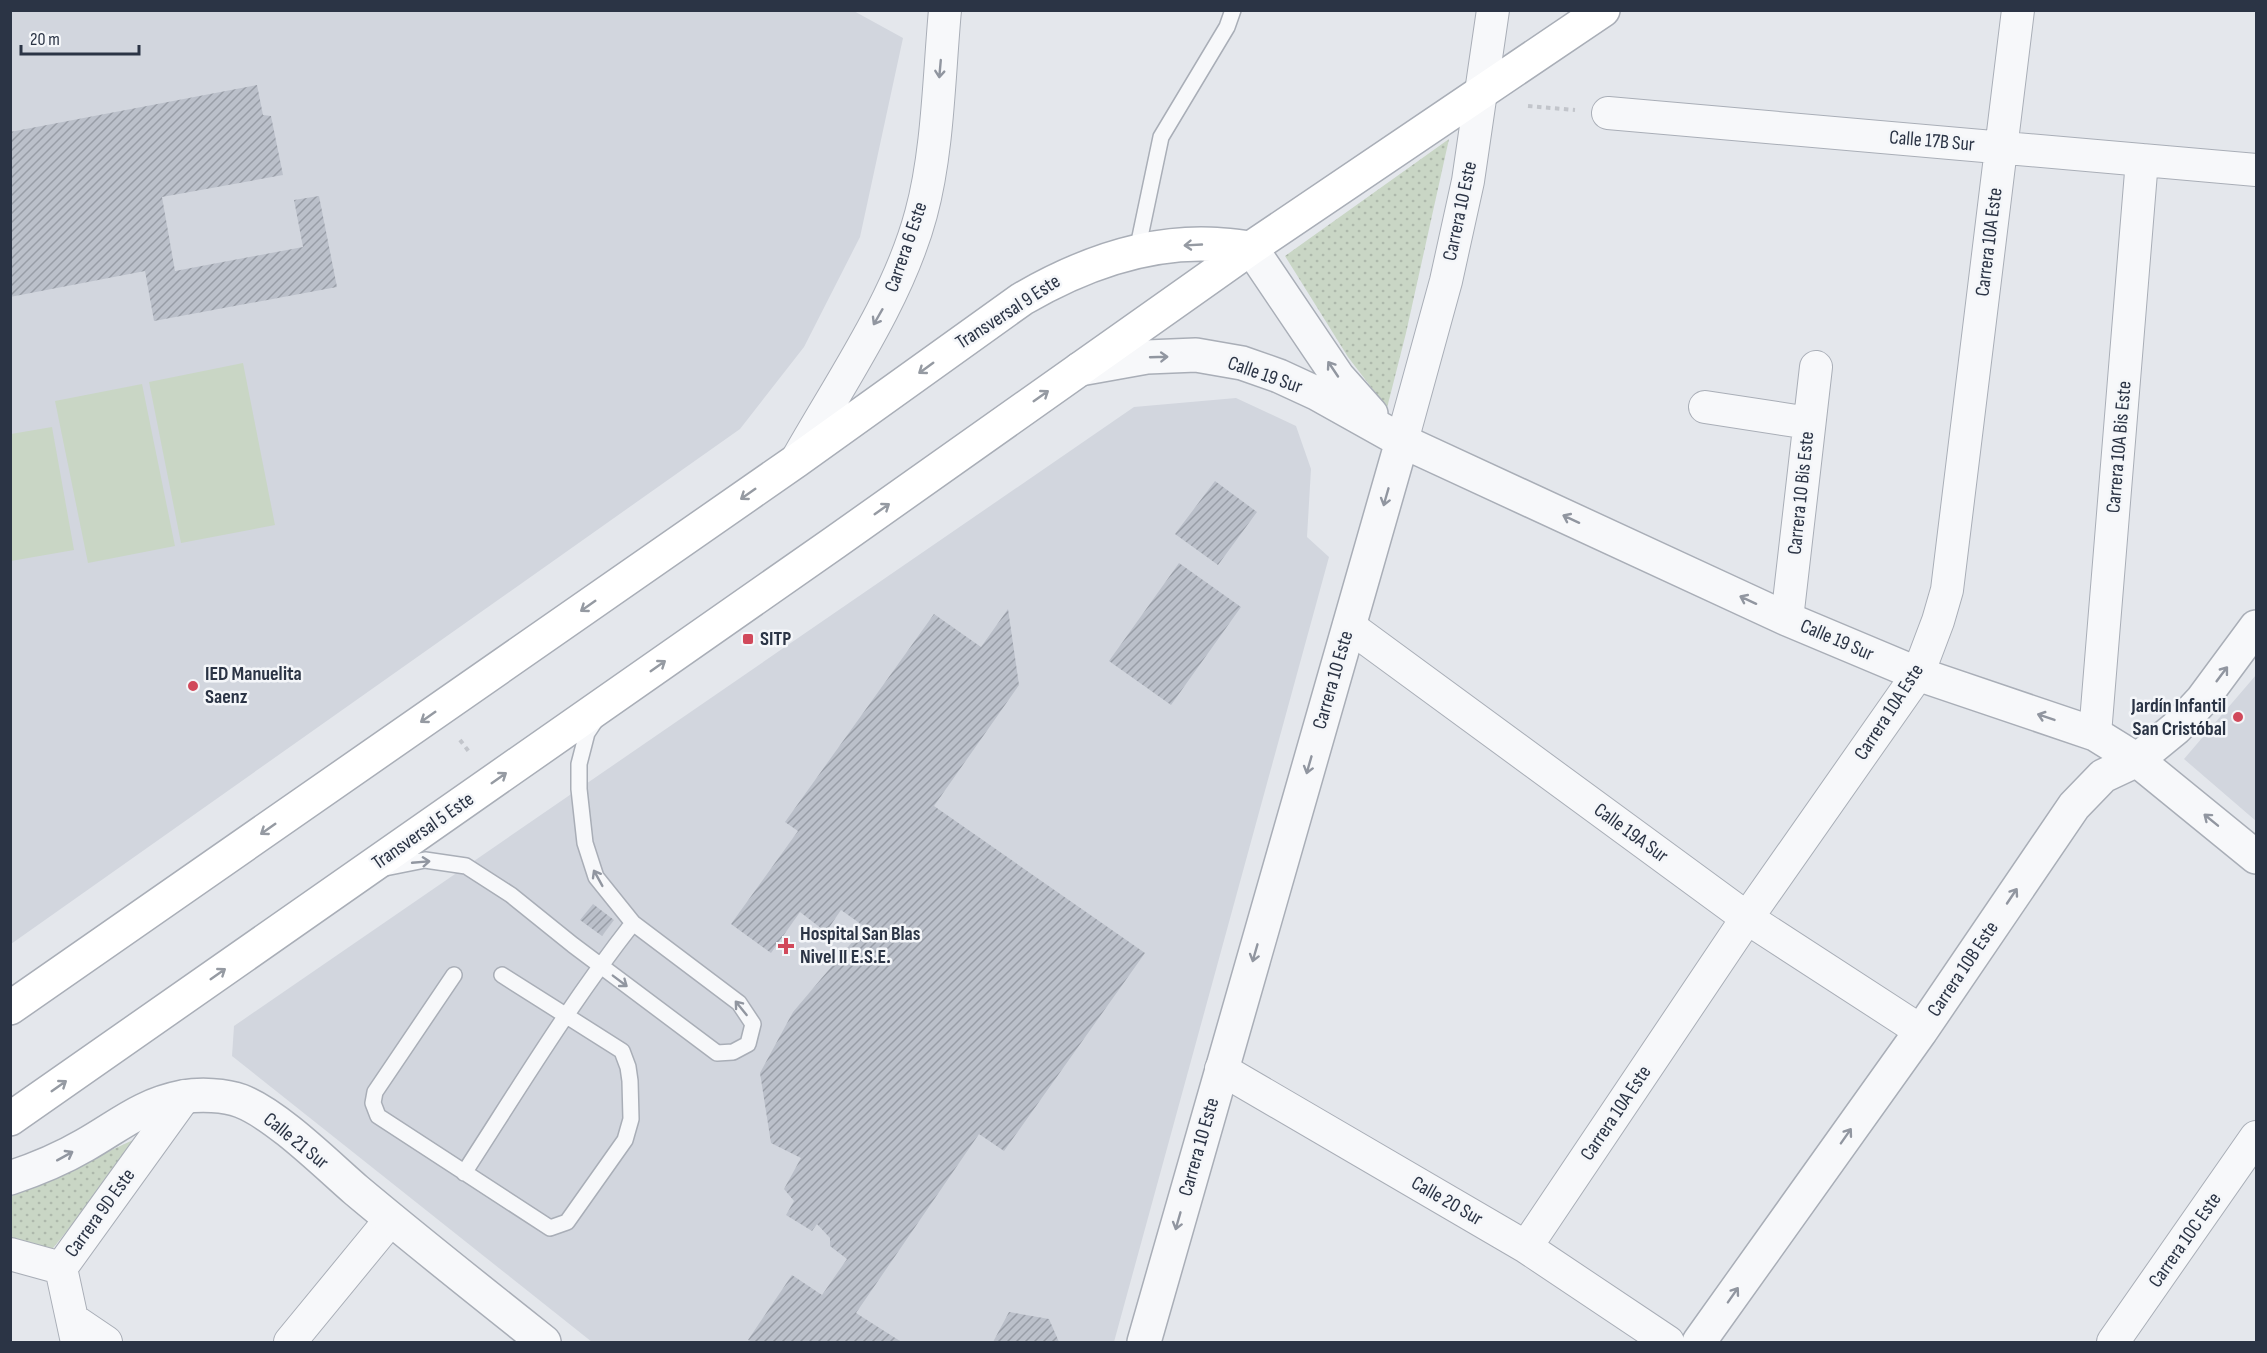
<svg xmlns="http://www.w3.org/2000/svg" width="2267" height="1353" viewBox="0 0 2267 1353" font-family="'Sofia Sans Condensed',sans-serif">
  <defs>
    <pattern id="grass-dots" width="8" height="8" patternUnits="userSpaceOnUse" patternTransform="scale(1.5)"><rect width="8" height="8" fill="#c9d6c5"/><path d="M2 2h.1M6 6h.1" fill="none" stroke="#adb8ab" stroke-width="1.8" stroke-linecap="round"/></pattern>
    <pattern id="building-hatch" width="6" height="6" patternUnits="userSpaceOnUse" patternTransform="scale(1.5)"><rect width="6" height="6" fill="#bbc0ca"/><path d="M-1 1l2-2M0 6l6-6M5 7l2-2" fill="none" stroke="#989da6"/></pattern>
  </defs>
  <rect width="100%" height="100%" fill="#e4e7ec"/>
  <path fill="#d2d6de" d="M852,10L903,38L860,237L804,347L740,429L11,944V11Z
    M1236,398L1296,426L1311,469L1307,537L1329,557L1114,1342H592L232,1056L234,1026L1134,407Z
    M2256,675V821L2184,759Z"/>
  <path fill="url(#grass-dots)" d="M1449,139L1406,333L1387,408L1348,357L1285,256Z
    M146,1134L49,1253L11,1239L10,1197Z"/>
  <path fill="#c9d6c5" d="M243,363L275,525L181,543L149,382Z
    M142,384L175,546L88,563L55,401Z
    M52,427L74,550L11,561V434Z"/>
  <path fill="url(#building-hatch)" d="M257,85L263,115L271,116L283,175L162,197L175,271L303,247L294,200L319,196L337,287L154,321L145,271L10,297V132Z
    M1215,481L1257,512L1218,565L1175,534Z
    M1179,563L1241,607L1171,705L1109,661Z
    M1008,609L1019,685L934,806L1145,953L1004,1151L979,1134L856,1313L900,1341L899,1342H753L748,1340L792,1275L822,1295L847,1259L830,1246V1238L817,1224L812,1231L786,1215L794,1201L784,1189L801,1158L771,1143L760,1073L793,1012L865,927L841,910L826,932L800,912L771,953L731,924L798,831L785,822L934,614L981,647Z
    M593,904L614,920L602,936L580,920Z
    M1009,1312L1049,1319L1059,1342H993Z"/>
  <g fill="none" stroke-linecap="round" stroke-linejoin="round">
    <defs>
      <path id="service" d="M1137,251L1161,137L1227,27L1233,10
        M385,868L425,860L466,866L511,895L573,945L717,1053L733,1052L748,1044L753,1024L739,1003L633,923L596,877L585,843L579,789V764L587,733L597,718
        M454,975L375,1092L373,1103L378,1116L550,1228L567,1222L625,1140L631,1119L630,1081L628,1067L622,1051L502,975
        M464,1173C519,1088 571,1002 633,923"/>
      <path id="minor" d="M1608,113L2256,170
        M1705,407L1809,423
        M1402,441L1446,281L1468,181L1493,10
        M796,461C840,383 898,300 921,214C938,152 939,75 945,10
        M1787,619L1816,367
        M1349,626L1747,918L1921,1031
        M2095,734L2142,160
        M1221,1069L1526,1247L1668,1342
        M1526,1247L1747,918L1918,674L1938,621L1947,590L2018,10
        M10,1254L61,1268
        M72,1319L106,1342
        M77,1342L61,1268L185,1096
        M290,1342L391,1219
        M2113,1342L2256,1137"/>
      <path id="tertiary" d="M1251,248L1338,377L1371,414
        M1080,369L1147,357L1196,355L1242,363L1279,376L1318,394L1402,441L1787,619L1918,674L2095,734L2137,760L2256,857
        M10,1178C37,1169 61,1159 85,1145C120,1125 142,1105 183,1097C200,1094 225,1095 241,1101C277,1115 326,1164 356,1190C418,1242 481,1292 544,1342
        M1144,1342L1402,441
        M1699,1342L1921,1031L2074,806L2103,776L2137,760L2176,728L2202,700L2256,627"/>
      <path id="secondary" d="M10,1008L796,461L1022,299C1077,267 1136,244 1201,244C1218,244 1235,246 1251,248
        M10,1119L834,543L1251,248L1603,10"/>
    </defs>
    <use href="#service" stroke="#a9aeb7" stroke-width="18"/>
    <use href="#minor" stroke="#a9aeb7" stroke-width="34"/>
    <use href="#tertiary" stroke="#a9aeb7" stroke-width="36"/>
    <use href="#secondary" stroke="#a9aeb7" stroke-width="36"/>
    <path stroke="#c2c5cb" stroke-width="4" stroke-dasharray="4.5 4.5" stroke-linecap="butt" d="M1528,106L1575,110
      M460,740L470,753"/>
    <use href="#service" stroke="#f7f8fa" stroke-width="15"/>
    <use href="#minor" stroke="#f7f8fa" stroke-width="32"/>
    <use href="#tertiary" stroke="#f7f8fa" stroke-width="33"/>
    <use href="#secondary" stroke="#fff" stroke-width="33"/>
  </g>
  <defs><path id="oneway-shaft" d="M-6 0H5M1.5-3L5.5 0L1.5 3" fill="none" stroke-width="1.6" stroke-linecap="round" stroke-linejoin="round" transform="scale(1.5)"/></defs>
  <g stroke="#9196a0">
    <use href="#oneway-shaft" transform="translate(940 69) rotate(95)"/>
    <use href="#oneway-shaft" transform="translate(878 317) rotate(120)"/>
    <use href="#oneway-shaft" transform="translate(1159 357) rotate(-2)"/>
    <use href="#oneway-shaft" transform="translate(1333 369) rotate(-124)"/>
    <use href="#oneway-shaft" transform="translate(1386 497) rotate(106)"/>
    <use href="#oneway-shaft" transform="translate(1571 519) rotate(-155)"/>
    <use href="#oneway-shaft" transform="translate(1748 600) rotate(-155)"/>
    <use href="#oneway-shaft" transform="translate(2222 674) rotate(-53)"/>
    <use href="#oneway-shaft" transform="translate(2046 717) rotate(-161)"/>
    <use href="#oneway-shaft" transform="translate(1309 765) rotate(106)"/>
    <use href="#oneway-shaft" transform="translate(2211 820) rotate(-141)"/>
    <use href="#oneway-shaft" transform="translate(421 862) rotate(-5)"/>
    <use href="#oneway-shaft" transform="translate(598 878) rotate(-119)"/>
    <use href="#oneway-shaft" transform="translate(2012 896) rotate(-56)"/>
    <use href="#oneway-shaft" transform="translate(1255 953) rotate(106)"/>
    <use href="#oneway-shaft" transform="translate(620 981) rotate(37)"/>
    <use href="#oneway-shaft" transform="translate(741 1008) rotate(-129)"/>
    <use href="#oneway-shaft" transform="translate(1846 1136) rotate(-55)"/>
    <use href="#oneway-shaft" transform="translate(65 1156) rotate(-29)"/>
    <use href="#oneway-shaft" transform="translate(1178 1221) rotate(106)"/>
    <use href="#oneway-shaft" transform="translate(1733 1295) rotate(-55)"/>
  </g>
  <g stroke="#959aa2">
    <use href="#oneway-shaft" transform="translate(1193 245) rotate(177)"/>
    <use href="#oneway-shaft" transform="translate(926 368) rotate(144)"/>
    <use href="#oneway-shaft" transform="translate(1041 396) rotate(-35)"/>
    <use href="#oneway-shaft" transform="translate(748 494) rotate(145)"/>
    <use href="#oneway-shaft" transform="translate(882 509) rotate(-35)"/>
    <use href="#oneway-shaft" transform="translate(588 606) rotate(145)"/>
    <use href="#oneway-shaft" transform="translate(658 666) rotate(-35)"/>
    <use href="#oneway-shaft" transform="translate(428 717) rotate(145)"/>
    <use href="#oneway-shaft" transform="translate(499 778) rotate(-35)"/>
    <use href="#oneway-shaft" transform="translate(268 829) rotate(145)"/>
    <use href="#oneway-shaft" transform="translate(218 974) rotate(-35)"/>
    <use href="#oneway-shaft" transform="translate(59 1086) rotate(-35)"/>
  </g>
  <g fill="#d1495b" stroke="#f4f6f9" stroke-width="2">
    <rect x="742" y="633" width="12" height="12" rx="3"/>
    <circle cx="193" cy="686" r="6"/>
    <circle cx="2238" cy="717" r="6"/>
    <path d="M783 937h6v6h6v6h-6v6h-6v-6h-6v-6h6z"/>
  </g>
  <g text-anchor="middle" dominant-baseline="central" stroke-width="5" stroke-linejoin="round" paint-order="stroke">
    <g font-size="20" fill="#2b3445" stroke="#f4f6f9">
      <text transform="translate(1932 141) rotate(5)">Calle 17B Sur</text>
      <text transform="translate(1460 211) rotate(-78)">Carrera 10 Este</text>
      <text transform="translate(1989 242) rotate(-83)">Carrera 10A Este</text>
      <text transform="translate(906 247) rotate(-71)">Carrera 6 Este</text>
      <text transform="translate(1008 312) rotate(-33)">Transversal 9 Este</text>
      <text transform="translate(1265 375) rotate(19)">Calle 19 Sur</text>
      <text transform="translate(2119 447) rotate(-85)">Carrera 10A Bis Este</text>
      <text transform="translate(1801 493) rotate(-84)">Carrera 10 Bis Este</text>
      <text transform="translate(1837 640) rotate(23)">Calle 19 Sur</text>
      <text transform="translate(1333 680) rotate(-74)">Carrera 10 Este</text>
      <text transform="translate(1889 712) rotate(-57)">Carrera 10A Este</text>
      <text transform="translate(423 831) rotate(-35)">Transversal 5 Este</text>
      <text transform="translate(1631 833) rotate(36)">Calle 19A Sur</text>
      <text transform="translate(1963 969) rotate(-56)">Carrera 10B Este</text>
      <text transform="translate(1616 1113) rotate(-56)">Carrera 10A Este</text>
      <text transform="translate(296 1141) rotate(39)">Calle 21 Sur</text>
      <text transform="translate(1199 1147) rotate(-74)">Carrera 10 Este</text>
      <text transform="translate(1447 1201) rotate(30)">Calle 20 Sur</text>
      <text transform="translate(100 1213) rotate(-54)">Carrera 9D Este</text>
      <text transform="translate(2185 1240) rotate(-55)">Carrera 10C Este</text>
    </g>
    <g font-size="20" font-weight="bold" fill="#2b3445" stroke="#f4f6f9" text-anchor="start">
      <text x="760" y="639">SITP</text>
      <text x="205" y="674">IED Manuelita<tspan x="205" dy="23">Saenz</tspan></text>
      <text x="2226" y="706" text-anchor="end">Jardín Infantil<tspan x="2226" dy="23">San Cristóbal</tspan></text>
      <text x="800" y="934">Hospital San Blas<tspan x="800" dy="23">Nivel II E.S.E.</tspan></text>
    </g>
  </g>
  <rect width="2267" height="1353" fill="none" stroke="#2b3445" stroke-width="24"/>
  <path d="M21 45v9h118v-9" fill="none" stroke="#2b3445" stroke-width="3"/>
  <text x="30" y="45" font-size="18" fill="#2b3445" stroke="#f4f6f9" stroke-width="4.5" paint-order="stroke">20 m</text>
</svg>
